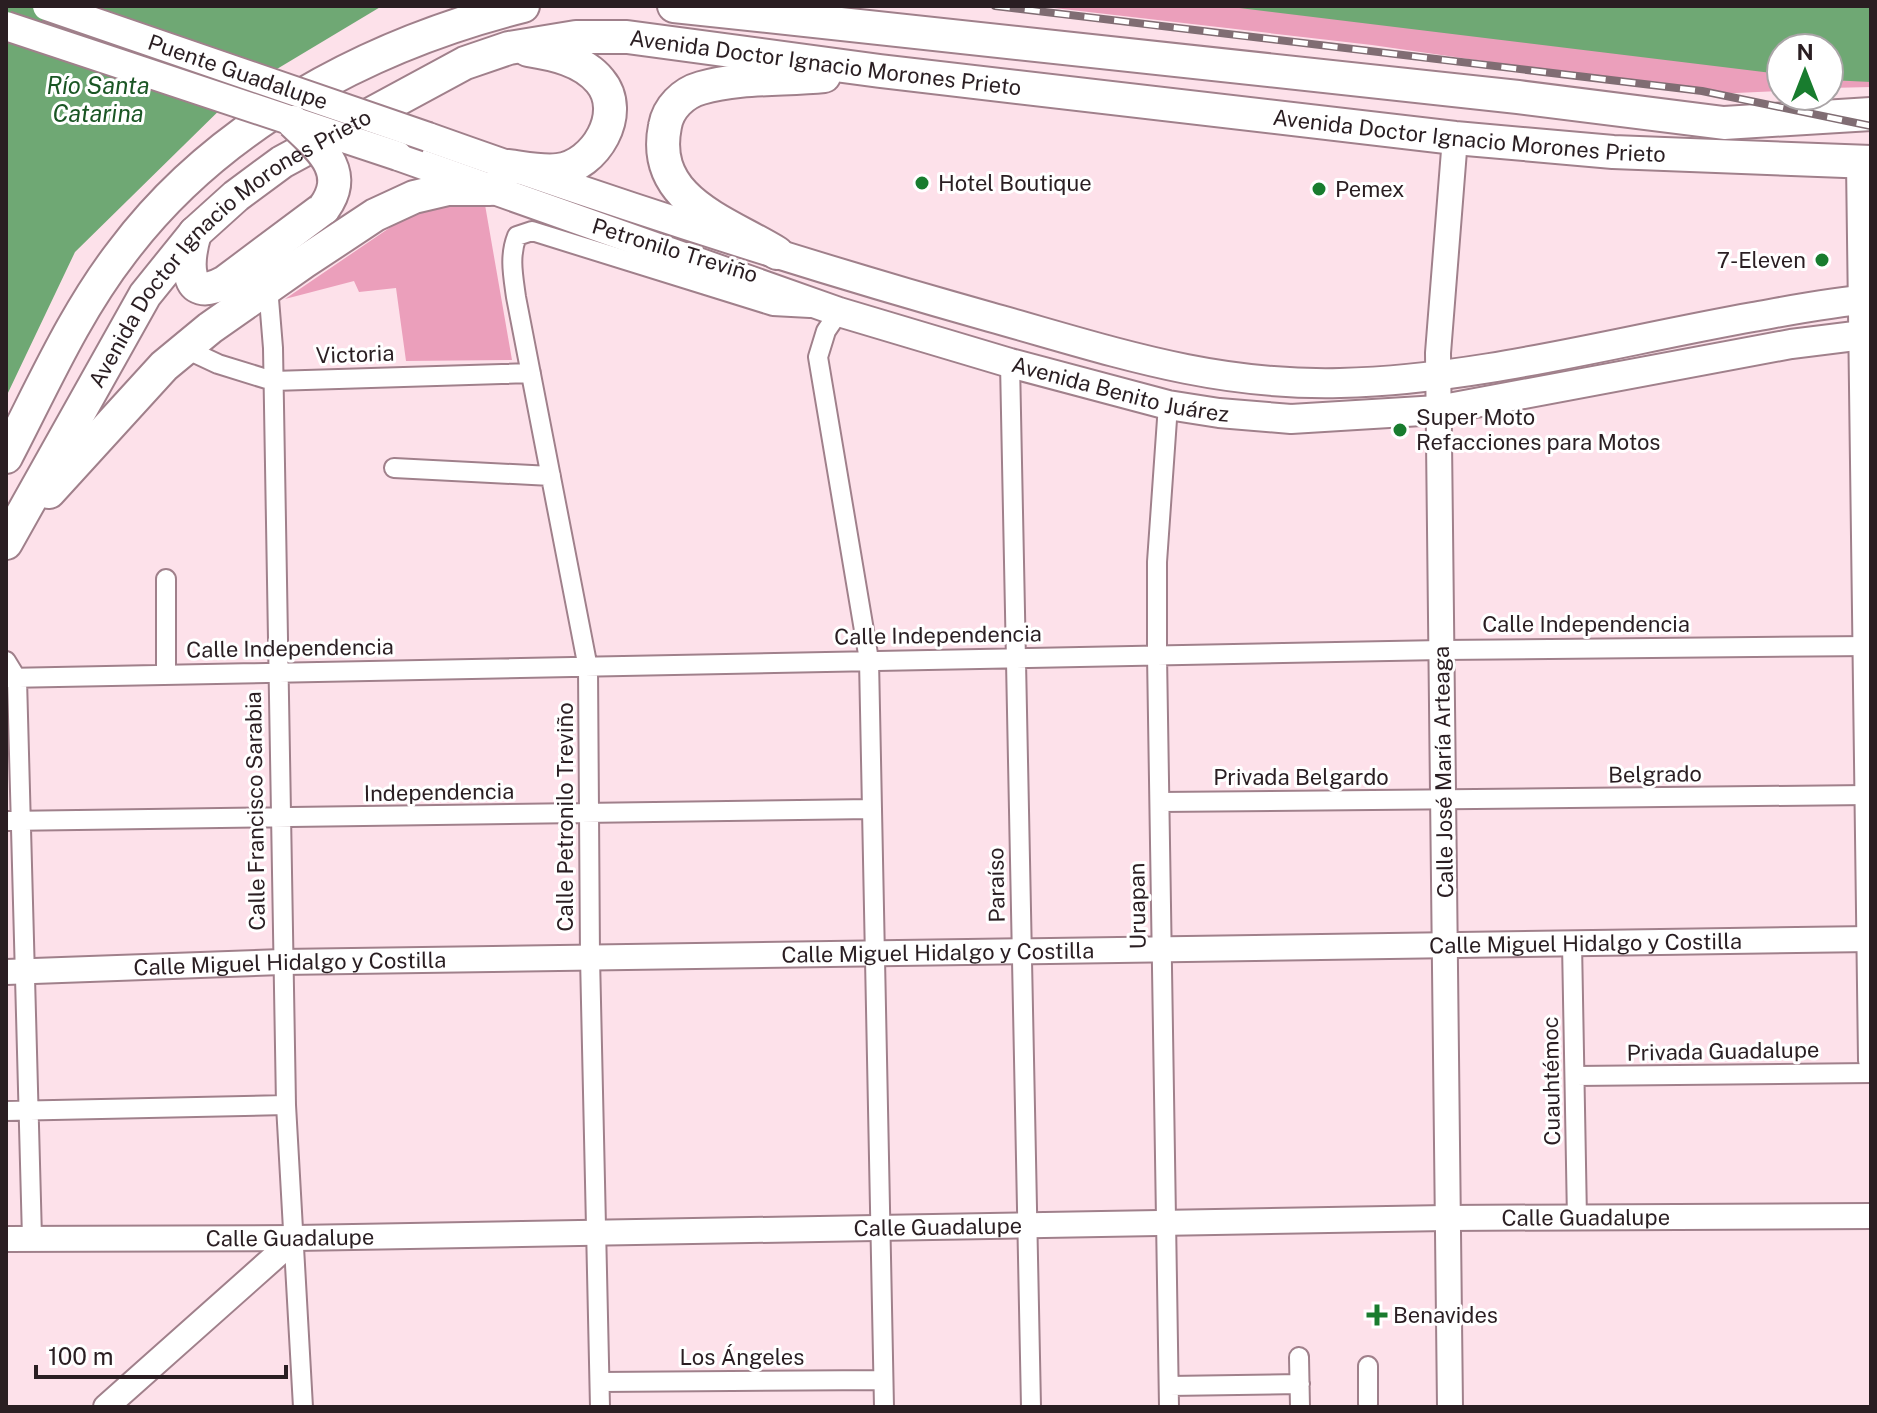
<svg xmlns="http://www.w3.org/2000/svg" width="1877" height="1413" viewBox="0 0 1877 1413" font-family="'Public Sans',sans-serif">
  <rect width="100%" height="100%" fill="#fde1ea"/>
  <path fill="#eb9fbb" d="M1037,6H1871V87L1829,88V48H1781V91L1713,94L1372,45Z
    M484,199L512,360L406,361L396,288L359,292L354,281L285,299L404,218L436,203Z"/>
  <path fill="#6fa874" d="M6,6H382L237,93L75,252L6,397Z
    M1223,6H1871V82L1829,80V48H1781V74Z"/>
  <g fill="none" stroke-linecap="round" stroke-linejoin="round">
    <defs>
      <path id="street" d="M268,287L273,348L286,1105L303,1407
        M839,312L826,331L818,357L869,660L884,1407
        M186,349L218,364L273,381L531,373
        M1010,363L1031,1407
        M1168,405L1157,562V655L1169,1407
        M394,468L551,476
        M166,579V673
        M6,661L17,679L32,1238
        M6,678L1442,650L1871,646
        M1160,802L1868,795
        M6,821L872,809
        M1572,943L1577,1219
        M1575,1076L1871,1073
        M6,1111L286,1105
        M1299,1357L1300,1407
        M1368,1366V1404
        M600,1382L883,1380
        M1169,1386L1300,1384
        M600,1407L590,957L588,668L516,297C513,275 509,256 517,236L532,231L773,306L810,308"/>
      <g id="secondary">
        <path d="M1859,163L1871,1060"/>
        <path id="s1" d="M6,972L282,962L1871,939"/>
        <path id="s2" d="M6,1239L296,1238L1446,1218L1871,1216"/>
        <path d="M106,1407L296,1238"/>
        <path d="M1450,1407L1438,353L1455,138"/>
      </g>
      <g id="primary">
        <path d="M428,137C613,203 801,264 990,317C1112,351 1211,386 1340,383C1477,380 1618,341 1753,317C1792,310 1832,302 1871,299"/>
        <path id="s3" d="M398,156L839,312L1010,363L1168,405L1219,413L1291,419L1438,410L1791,344L1871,334"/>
      </g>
      <g id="highway">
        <path d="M674,6L1518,97L1724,123L1871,114"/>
        <path d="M509,166C524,168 542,172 558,170C595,166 627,113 600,81C583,60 553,54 528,50"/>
        <path d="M195,233C188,257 181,306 225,282L324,208"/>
        <path d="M777,253C725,221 650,200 665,126C668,108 683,93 701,88C739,77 784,80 824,76"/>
        <path d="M6,457C42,388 74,314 122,252C218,124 371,44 523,6"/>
        <path d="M49,492L164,366L210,328L304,262L375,215L414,197L448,189H490"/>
        <path id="s4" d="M6,543L145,295L195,233L236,196L282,162L465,63L509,48L576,37H627L880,71L1455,138L1613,152L1871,162"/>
      </g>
    </defs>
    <use href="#street" stroke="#a0808b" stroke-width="22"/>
    <use href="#secondary" stroke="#a0808b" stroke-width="28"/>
    <use href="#primary" stroke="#a0808b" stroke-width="32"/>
    <use href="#highway" stroke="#a0808b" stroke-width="36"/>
    <use href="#street" stroke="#fff" stroke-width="18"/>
    <use href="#secondary" stroke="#fff" stroke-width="24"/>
    <use href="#primary" stroke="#fff" stroke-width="28"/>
    <use href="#highway" stroke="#fff" stroke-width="32"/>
    <defs>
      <path id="rail" d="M995,6L1702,91L1871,126"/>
    </defs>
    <use href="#rail" stroke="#806d73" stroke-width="8"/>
    <use href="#rail" stroke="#fff" stroke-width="5" stroke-dasharray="15" stroke-linecap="butt"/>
    <defs>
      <g id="primary-bridge">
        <path id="s5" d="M47,6L428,137"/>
        <path d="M6,26L398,156"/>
      </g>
      <path id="highway-bridge" d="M293,122C319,147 351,171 324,208"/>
    </defs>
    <use href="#primary-bridge" stroke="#a0808b" stroke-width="32" stroke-linecap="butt"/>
    <use href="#highway-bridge" stroke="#a0808b" stroke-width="36" stroke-linecap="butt"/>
    <use href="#primary-bridge" stroke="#fff" stroke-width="28"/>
    <use href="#highway-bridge" stroke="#fff" stroke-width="32"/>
  </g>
  <g fill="#187c2e" stroke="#fff" stroke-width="3">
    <circle cx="922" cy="183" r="8"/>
    <circle cx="1319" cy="189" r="8"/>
    <circle cx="1822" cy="260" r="8"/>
    <circle cx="1400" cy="430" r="8"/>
    <path d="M1373 1303h8v8h8v8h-8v8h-8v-8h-8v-8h8z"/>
  </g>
  <g text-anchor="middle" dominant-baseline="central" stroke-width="6" stroke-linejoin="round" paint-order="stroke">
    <g font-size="22" fill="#2a1e22" stroke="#fff">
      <text stroke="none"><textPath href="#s4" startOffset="1050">Avenida Doctor Ignacio Morones Prieto</textPath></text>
      <text stroke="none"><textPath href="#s5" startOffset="202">Puente Guadalupe</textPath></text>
      <text stroke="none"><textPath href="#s4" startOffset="1698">Avenida Doctor Ignacio Morones Prieto</textPath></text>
      <text transform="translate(675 250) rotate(17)">Petronilo Treviño</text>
      <text stroke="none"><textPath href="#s4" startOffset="378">Avenida Doctor Ignacio Morones Prieto</textPath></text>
      <text transform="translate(355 354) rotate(-2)">Victoria</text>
      <text stroke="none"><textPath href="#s3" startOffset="760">Avenida Benito Juárez</textPath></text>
      <text x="1586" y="624">Calle Independencia</text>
      <text transform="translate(938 635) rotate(-1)">Calle Independencia</text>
      <text transform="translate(290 648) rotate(-1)">Calle Independencia</text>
      <text transform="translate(1443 772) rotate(-91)">Calle José María Arteaga</text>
      <text transform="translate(1655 774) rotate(-1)">Belgrado</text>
      <text x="1301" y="777">Privada Belgardo</text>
      <text transform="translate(439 792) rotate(-1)">Independencia</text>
      <text transform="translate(255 811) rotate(-91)">Calle Francisco Sarabia</text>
      <text transform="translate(565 817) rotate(-90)">Calle Petronilo Treviño</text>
      <text transform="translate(996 885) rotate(-91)">Paraíso</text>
      <text transform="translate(1137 906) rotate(-91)">Uruapan</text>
      <text stroke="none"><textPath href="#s1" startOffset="1580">Calle Miguel Hidalgo y Costilla</textPath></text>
      <text stroke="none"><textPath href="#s1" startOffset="932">Calle Miguel Hidalgo y Costilla</textPath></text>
      <text stroke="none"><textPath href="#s1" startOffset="284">Calle Miguel Hidalgo y Costilla</textPath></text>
      <text transform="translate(1723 1051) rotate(-1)">Privada Guadalupe</text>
      <text transform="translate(1551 1081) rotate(-91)">Cuauhtémoc</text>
      <text stroke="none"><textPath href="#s2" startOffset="1580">Calle Guadalupe</textPath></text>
      <text stroke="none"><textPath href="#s2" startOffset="932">Calle Guadalupe</textPath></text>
      <text stroke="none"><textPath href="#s2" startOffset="284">Calle Guadalupe</textPath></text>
      <text x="742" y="1357">Los Ángeles</text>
    </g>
    <g font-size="22" fill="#2a1e22" stroke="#fff" text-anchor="start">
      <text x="938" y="183">Hotel Boutique</text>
      <text x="1335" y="189">Pemex</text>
      <text x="1806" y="260" text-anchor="end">7-Eleven</text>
      <text x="1416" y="417">Super Moto<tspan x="1416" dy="25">Refacciones para Motos</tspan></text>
      <text x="1393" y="1315">Benavides</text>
    </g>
    <g font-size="24" font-style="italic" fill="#1a5624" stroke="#fff">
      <text x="98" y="85">Río Santa<tspan x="98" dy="28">Catarina</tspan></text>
    </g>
  </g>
  <rect width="1877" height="1413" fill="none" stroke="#2a1e22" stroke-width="16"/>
  <g transform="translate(1805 72)"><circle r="38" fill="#ffffff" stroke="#aaa5a7" stroke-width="2"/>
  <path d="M0-6L14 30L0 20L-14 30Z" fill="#187c2e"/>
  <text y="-12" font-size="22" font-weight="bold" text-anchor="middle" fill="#2a1e22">N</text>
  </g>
  <path d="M36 1365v12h250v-12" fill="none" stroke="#2a1e22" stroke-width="4"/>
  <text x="48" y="1365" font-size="24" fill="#2a1e22" stroke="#ffffff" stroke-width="6" paint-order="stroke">100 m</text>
</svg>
